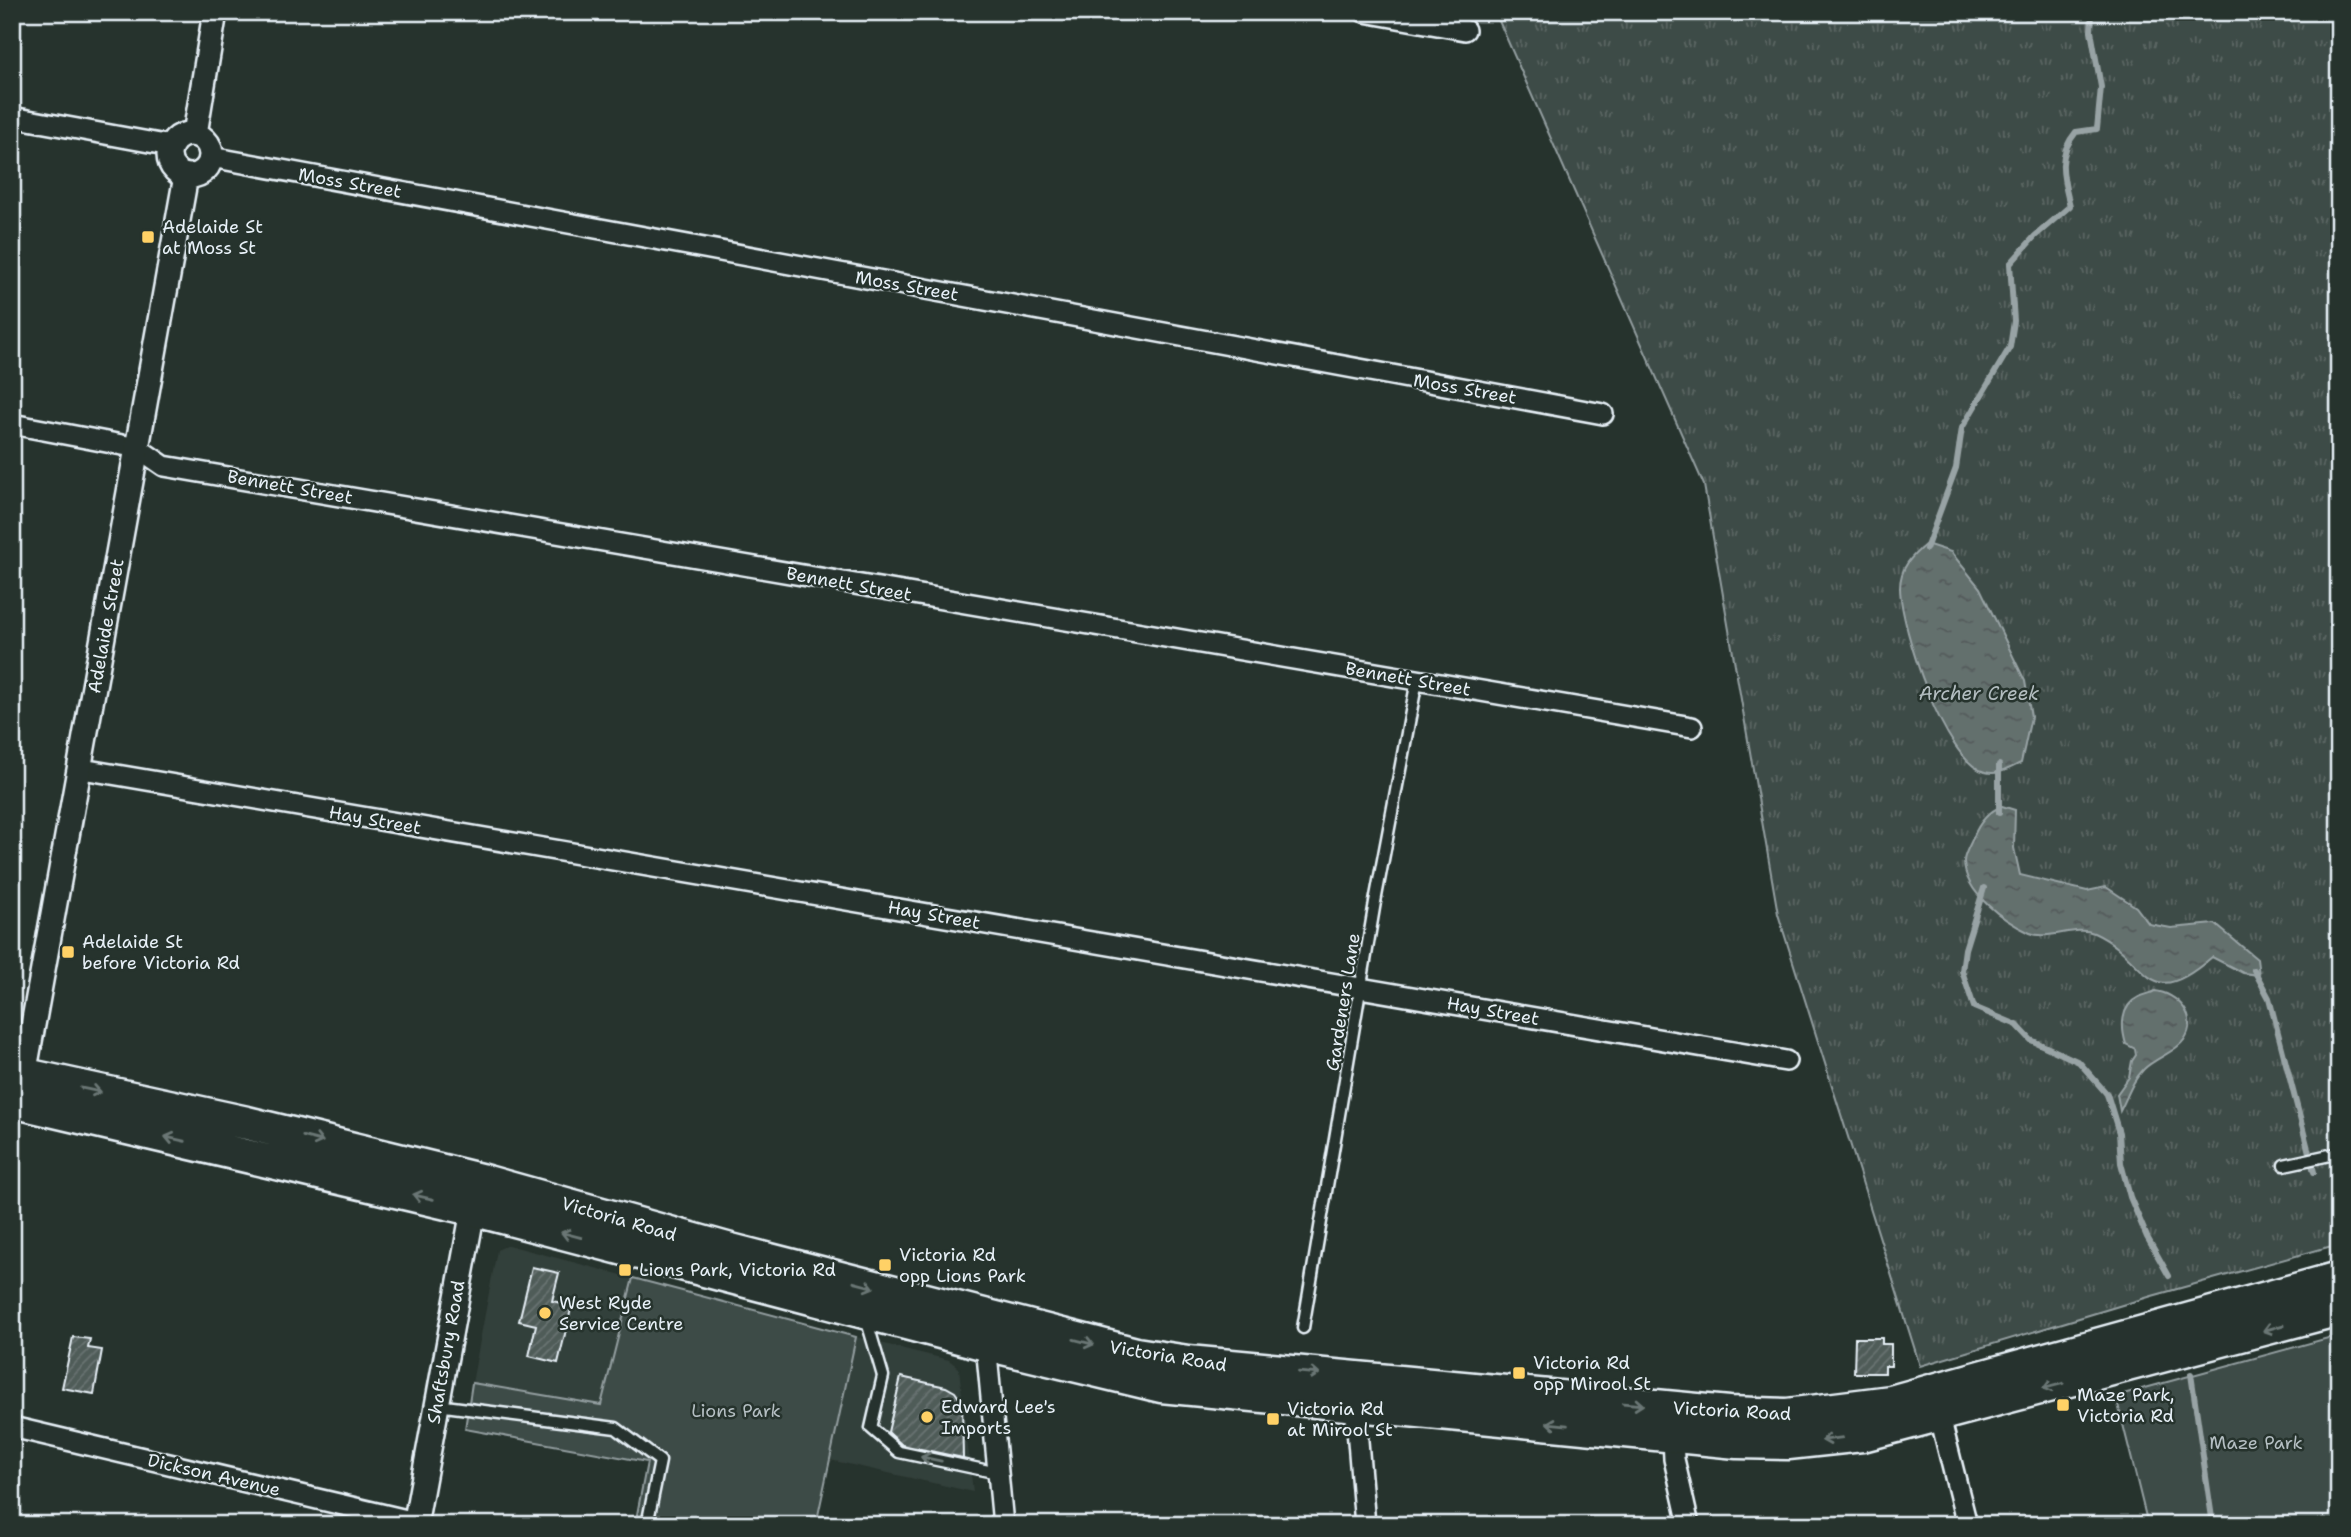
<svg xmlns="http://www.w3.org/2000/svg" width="2351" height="1537" viewBox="0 0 2351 1537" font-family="'Shantell Sans',sans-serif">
  <defs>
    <pattern id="grass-tufts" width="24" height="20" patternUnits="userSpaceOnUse" patternTransform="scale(1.75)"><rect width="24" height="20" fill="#3e4b47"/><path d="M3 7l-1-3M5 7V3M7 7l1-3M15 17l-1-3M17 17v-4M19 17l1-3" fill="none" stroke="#5a6562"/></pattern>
    <pattern id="water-ripples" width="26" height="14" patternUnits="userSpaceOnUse" patternTransform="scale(1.75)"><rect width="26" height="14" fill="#636f6d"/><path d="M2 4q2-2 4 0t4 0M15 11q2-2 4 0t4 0" fill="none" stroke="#535a5a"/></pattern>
    <pattern id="building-hatch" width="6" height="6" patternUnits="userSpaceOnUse" patternTransform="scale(1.75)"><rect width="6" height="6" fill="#505c59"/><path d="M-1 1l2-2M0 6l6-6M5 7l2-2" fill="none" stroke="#697472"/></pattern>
  </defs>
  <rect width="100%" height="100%" fill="#26332d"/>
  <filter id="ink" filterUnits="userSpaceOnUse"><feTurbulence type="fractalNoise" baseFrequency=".0143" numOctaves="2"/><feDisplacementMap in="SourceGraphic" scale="14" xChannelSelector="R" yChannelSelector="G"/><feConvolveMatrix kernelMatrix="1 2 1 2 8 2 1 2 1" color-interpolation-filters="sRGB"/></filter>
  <g filter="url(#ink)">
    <path fill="#333f3a" d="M508,1245L633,1278L601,1405L472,1383L497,1250Z
      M856,1337L949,1360L959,1368L973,1492L830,1460Z"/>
    <path fill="url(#grass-tufts)" stroke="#939ea0" stroke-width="2" d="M1495,12H2339V1244L2152,1296L1920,1366L1778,914L1704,485Z"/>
    <path fill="#3e4b47" stroke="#939ea0" stroke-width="2" d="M633,1278L856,1337L816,1525H635L647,1462L465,1429L472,1383L601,1405Z
      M2339,1335V1525H2148L2116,1396Z"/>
    <path fill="url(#water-ripples)" stroke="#98a3a5" stroke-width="2" d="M1926,544L1951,552L1980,588L2025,681L2031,717L2021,763C2010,768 1998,776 1985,772C1944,762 1901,628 1900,588C1900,567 1912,556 1926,544Z
      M2002,806L2015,810L2014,848L2020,875L2087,891L2106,887L2136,907L2149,924L2171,928L2215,924L2257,959L2259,975L2243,973L2212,957C2144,1016 2151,959 2094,933C2076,925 2048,941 2030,933C2004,921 1964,893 1964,861C1964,854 1971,843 1974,836C1979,823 1989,811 2002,806Z
      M2155,991C2177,993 2200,1017 2184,1040C2176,1052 2155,1058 2144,1069C2132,1081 2128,1096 2120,1111L2117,1094L2129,1077L2132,1061L2136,1055L2135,1049L2126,1044C2121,1028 2120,1006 2139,997C2145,994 2150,994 2155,991Z"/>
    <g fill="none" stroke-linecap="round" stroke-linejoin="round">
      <path stroke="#98a3a5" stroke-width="6" d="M1926,549L1956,468L1962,428L2010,347L2014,321L2010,264L2035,236L2070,206C2063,177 2056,156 2076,132L2097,129L2101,87L2091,31L2092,12
        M1999,813V765
        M1984,888L1965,949L1962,971L1974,1007L2017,1025L2031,1040L2079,1062L2107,1094L2119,1133L2121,1163L2130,1197L2147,1237L2169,1276
        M2254,970L2269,998L2314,1172
        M2191,1374L2213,1525"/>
    </g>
    <path fill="url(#building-hatch)" stroke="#e8f1f8" stroke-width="2" d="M532,1267L559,1273L552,1301L572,1305L558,1363L529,1356L536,1325L519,1321Z
      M73,1337L90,1339L88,1348L102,1350L94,1394L62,1388Z
      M1855,1338H1882V1344H1891V1366H1885V1373H1854Z
      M901,1377L946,1387L955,1392L962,1402L963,1458L902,1445L888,1432Z"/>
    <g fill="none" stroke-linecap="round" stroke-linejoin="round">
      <defs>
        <path id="service" d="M1459,12L1465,30
          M2284,1165L2339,1153
          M866,1318L883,1376L871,1428L899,1452L998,1473
          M1303,1328L1375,902L1417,680
          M437,1405L616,1428L660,1461L647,1525"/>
        <path id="minor" d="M1364,12L1465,30
          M12,117L171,146
          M211,157L1603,414
          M12,424L138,448L164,466L1692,727
          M82,769L1786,1061
          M986,1344L1003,1525
          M1355,1405L1365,1525
          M1940,1417L1967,1525
          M12,1427L415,1522
          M1673,1437L1674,1459L1689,1525"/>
        <path id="tertiary" d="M169 155a21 21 0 1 1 42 0a21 21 0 1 1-42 0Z
          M195,134L215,12
          M24,1075L186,176
          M415,1525L476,1194"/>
        <path id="trunk" d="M12,1072L247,1123L480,1180L727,1249L1136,1354L1188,1362L1729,1413L1787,1415L1891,1402L2339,1278
          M12,1101L472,1209L986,1344L1161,1386L1737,1442L1788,1443L1862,1435L2339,1309"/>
      </defs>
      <use href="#service" stroke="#e8f1f8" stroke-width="15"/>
      <use href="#minor" stroke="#e8f1f8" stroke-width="24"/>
      <use href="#tertiary" stroke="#e8f1f8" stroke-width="28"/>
      <use href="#trunk" stroke="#e8f1f8" stroke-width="37"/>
      <use href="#service" stroke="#26332d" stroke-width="10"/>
      <use href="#minor" stroke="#26332d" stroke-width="19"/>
      <use href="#tertiary" stroke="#26332d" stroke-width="23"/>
      <use href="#trunk" stroke="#26332d" stroke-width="32"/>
    </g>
    <defs><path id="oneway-shaft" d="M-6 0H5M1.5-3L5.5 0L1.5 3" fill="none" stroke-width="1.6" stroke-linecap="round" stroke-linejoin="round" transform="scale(1.75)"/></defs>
    <g stroke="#6a7674">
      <use href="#oneway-shaft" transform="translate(91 1090) rotate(12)"/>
      <use href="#oneway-shaft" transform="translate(175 1139) rotate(-167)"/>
      <use href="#oneway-shaft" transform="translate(313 1139) rotate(14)"/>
      <use href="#oneway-shaft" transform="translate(423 1197) rotate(-167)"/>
      <use href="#oneway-shaft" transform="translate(571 1235) rotate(-165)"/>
      <use href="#oneway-shaft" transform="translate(864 1285) rotate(15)"/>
      <use href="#oneway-shaft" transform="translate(2273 1328) rotate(164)"/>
      <use href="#oneway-shaft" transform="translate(1084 1342) rotate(14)"/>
      <use href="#oneway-shaft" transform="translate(1309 1373) rotate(5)"/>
      <use href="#oneway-shaft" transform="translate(2053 1386) rotate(165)"/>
      <use href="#oneway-shaft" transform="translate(1633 1404) rotate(5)"/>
      <use href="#oneway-shaft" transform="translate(1557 1424) rotate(-174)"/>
      <use href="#oneway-shaft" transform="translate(1832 1439) rotate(173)"/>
      <use href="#oneway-shaft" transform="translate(931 1459) rotate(-168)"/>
    </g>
  </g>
  <g fill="#ffd166" stroke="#26332d" stroke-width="2.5">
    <rect x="141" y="230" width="14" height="14" rx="3.5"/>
    <rect x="61" y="945" width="14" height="14" rx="3.5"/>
    <rect x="878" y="1258" width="14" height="14" rx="3.5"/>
    <rect x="618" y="1263" width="14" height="14" rx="3.5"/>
    <circle cx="545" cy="1313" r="7"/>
    <rect x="1512" y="1366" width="14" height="14" rx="3.5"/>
    <rect x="2056" y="1398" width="14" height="14" rx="3.5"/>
    <circle cx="927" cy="1417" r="7"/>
    <rect x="1266" y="1412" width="14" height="14" rx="3.5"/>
  </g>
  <g text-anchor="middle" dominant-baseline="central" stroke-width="5" stroke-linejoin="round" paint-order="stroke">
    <g font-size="18" fill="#e8f1f8" stroke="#26332d">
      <text transform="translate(350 183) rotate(10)">Moss Street</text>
      <text transform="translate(907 286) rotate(10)">Moss Street</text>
      <text transform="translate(1465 389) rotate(10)">Moss Street</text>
      <text transform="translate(290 487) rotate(10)">Bennett Street</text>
      <text transform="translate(849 584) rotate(10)">Bennett Street</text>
      <text transform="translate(106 626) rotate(-80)">Adelaide Street</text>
      <text transform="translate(1408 679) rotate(10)">Bennett Street</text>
      <text transform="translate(375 820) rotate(10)">Hay Street</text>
      <text transform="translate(934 915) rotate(10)">Hay Street</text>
      <text transform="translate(1343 1002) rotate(-81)">Gardeners Lane</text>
      <text transform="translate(1493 1011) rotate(10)">Hay Street</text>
      <text transform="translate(619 1219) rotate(16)">Victoria Road</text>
      <text transform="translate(446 1352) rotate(-80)">Shaftsbury Road</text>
      <text transform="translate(1168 1356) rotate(9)">Victoria Road</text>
      <text transform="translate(1732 1411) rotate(3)">Victoria Road</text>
      <text transform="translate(214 1475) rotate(13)">Dickson Avenue</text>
    </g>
    <g font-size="18" fill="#e8f1f8" stroke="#26332d" text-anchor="start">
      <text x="162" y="227">Adelaide St<tspan x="162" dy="21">at Moss St</tspan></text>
      <text x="82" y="942">Adelaide St<tspan x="82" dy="21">before Victoria Rd</tspan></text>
      <text x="899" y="1255">Victoria Rd<tspan x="899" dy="21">opp Lions Park</tspan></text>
      <text x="639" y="1270">Lions Park, Victoria Rd</text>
      <text x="559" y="1303">West Ryde<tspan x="559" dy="21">Service Centre</tspan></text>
      <text x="1533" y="1363">Victoria Rd<tspan x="1533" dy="21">opp Mirool St</tspan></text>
      <text x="2077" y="1395">Maze Park,<tspan x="2077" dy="21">Victoria Rd</tspan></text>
      <text x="941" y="1407">Edward Lee's<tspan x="941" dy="21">Imports</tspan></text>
      <text x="1287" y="1409">Victoria Rd<tspan x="1287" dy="21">at Mirool St</tspan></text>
    </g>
    <g font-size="18" fill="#b5bfc3" stroke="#26332d">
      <text x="736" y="1411">Lions Park</text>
      <text x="2256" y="1443">Maze Park</text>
    </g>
    <g font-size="19" font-style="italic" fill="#b3bdc0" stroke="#26332d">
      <text x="1979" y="693">Archer Creek</text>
    </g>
  </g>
  <rect width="2351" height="1537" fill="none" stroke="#26332d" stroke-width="42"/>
  <rect x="21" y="21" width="2309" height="1495" fill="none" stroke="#e8f1f8" stroke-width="2.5" filter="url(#ink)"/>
</svg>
